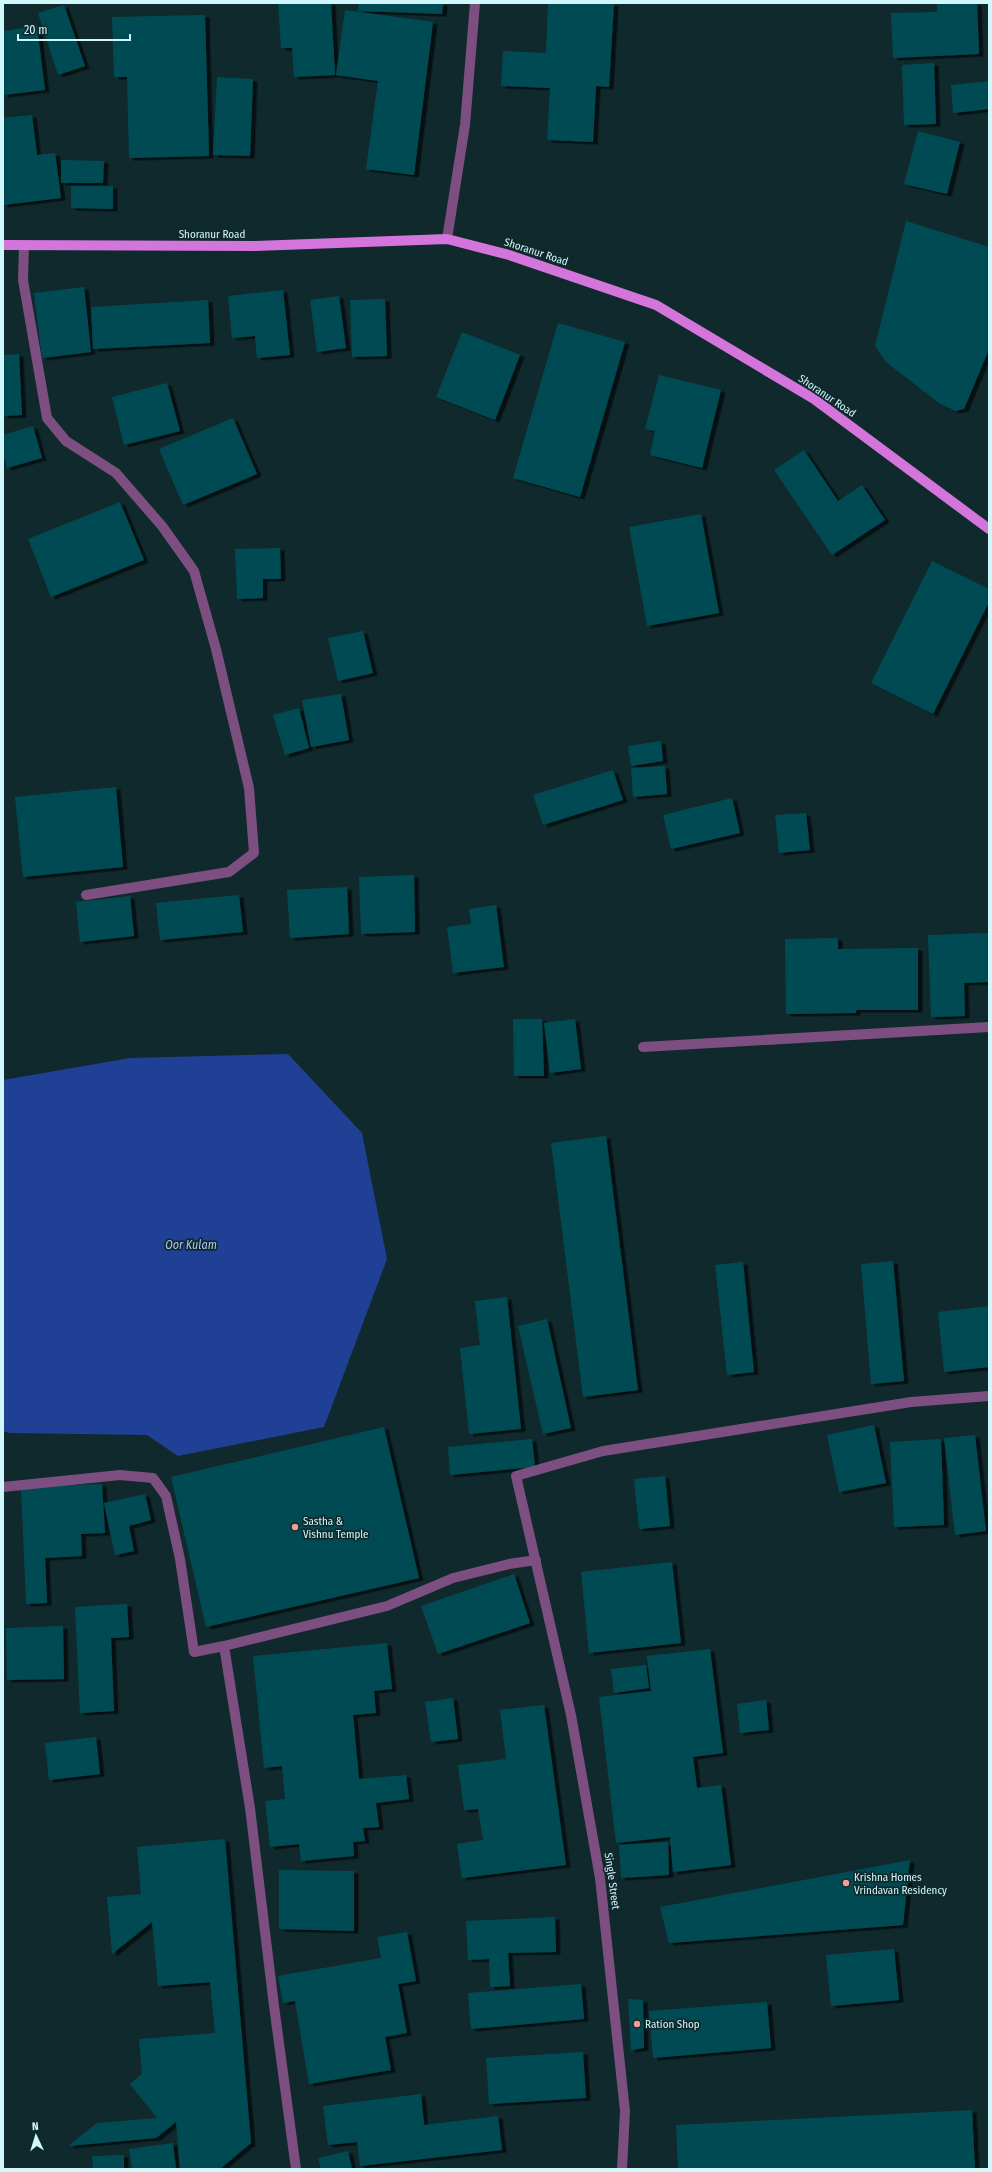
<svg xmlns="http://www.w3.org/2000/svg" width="992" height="2172" viewBox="0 0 992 2172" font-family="'Fira Sans Condensed',sans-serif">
  <defs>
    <filter id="shadow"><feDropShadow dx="4.5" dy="2.5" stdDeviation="0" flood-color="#0009"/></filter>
  </defs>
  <rect width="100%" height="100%" fill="#0f292c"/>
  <path fill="#1f4095" d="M288,1054L362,1133L387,1259L324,1427L178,1456L147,1435L9,1433L3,1431V1080L130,1058Z"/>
  <path fill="#024c53" filter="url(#shadow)" d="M278,3H331L335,75L294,77L292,48H281Z
    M359,3H443L442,14L358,11Z
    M548,3L614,4L609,87L596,86L593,142L547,140L550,88L501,86L503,51L546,53Z
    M937,3H977L979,54L893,58L891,13L937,12Z
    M64,5L85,66L58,75L38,13Z
    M345,10L433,22L414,175L366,169L378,81L336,75Z
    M205,15L209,156L129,158L127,77H114L112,17Z
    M37,26L45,90L3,95V31Z
    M934,63L936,124L904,125L902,65Z
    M217,77L253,79L250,156L213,155Z
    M989,81V109L953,113L951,85Z
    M32,115L37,155L55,153L61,198L3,205V118Z
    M918,131L960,142L947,194L904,184Z
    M61,160L104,161L103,183H61Z
    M71,186H113V209L71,208Z
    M906,221L989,247V349L964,409L955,411L939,403L886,362L875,346Z
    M84,287L91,352L42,358L34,293Z
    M283,290L290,355L257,358L255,336L232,338L228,296Z
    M339,296L346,348L317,352L310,300Z
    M385,299L387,356L352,357L350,300Z
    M208,300L210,343L93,349L91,307Z
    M558,323L625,342L580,497L513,478Z
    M462,332L520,355L495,420L436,397Z
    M19,354L22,415L3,416V355Z
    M659,375L721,390L702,468L650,455L655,431L645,429Z
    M167,383L180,431L124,445L112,397Z
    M233,418L257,474L183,505L159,449Z
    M33,426L42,458L7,468L3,452V435Z
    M804,450L838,501L862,485L885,520L832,555L774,470Z
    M120,502L144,560L51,597L28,539Z
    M701,514L719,613L647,626L629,527Z
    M280,548L281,579H263V598L237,599L235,549Z
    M932,561L989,589V602L933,714L871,683Z
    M363,631L373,673L338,681L328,638Z
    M341,694L349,740L311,747L302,700Z
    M299,708L309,748L285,755L273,715Z
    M661,741L663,761L631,766L628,746Z
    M665,766L667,794L633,797L631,768Z
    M613,770L623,800L543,825L533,795Z
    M116,787L123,867L23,877L15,797Z
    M732,798L740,833L671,849L663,815Z
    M806,813L810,850L779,853L775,815Z
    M414,875L415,932L361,934L359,877Z
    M347,887L349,934L290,938L287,890Z
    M239,895L243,932L160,940L156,903Z
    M130,896L134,936L80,942L76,902Z
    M496,905L504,967L453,973L447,927L471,924L469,909Z
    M989,933V982L964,983L965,1016L931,1017L928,935Z
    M838,938V949L918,948V1010H856V1013L786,1014L785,939Z
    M513,1019H542L544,1076H514Z
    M575,1019L581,1069L550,1073L544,1023Z
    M606,1136L638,1390L583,1397L551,1143Z
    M893,1261L904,1381L871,1384L861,1264Z
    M743,1262L754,1372L727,1375L715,1265Z
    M507,1297L521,1429L469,1434L460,1348L480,1345L475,1301Z
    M989,1306V1367L944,1372L938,1312Z
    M547,1319L571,1428L543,1434L518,1326Z
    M874,1425L886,1483L839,1492L827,1435Z
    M384,1427L419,1578L206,1627L171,1477Z
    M975,1435L986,1531L955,1535L944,1438Z
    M532,1439L535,1467L450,1475L448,1447Z
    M941,1439L944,1525L894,1527L890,1442Z
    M665,1476L670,1526L639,1529L634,1479Z
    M102,1484L105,1533L81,1534L82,1556L45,1558L47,1603L26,1604L21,1487Z
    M145,1494L151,1520L129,1526L134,1551L115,1555L104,1503Z
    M672,1562L681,1643L589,1653L581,1572Z
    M514,1574L530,1623L438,1654L421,1606Z
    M127,1604L129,1637L111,1638L114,1711L80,1713L75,1607Z
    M63,1626L64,1679L7,1680L6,1628Z
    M387,1643L392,1689L374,1691L376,1713L353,1715L359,1779L406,1775L409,1799L376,1803L379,1827L363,1828L365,1841L353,1842L354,1856L301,1861L299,1844L270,1847L265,1801L285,1799L282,1766L264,1768L253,1656Z
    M710,1649L723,1753L693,1757L697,1788L721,1785L731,1865L673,1872L670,1837L616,1843L599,1697L651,1691L647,1656Z
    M646,1665L649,1688L614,1693L611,1669Z
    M453,1698L458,1739L431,1742L425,1702Z
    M766,1700L769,1730L740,1733L737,1704Z
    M544,1705L566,1865L462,1878L457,1844L483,1840L478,1809L464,1810L458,1765L506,1759L500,1710Z
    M96,1737L100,1774L49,1780L45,1743Z
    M225,1839L251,2143L220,2169H180L176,2122L156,2138L68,2146L97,2123L157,2118L130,2084L142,2074L139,2039L215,2033L210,1982L158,1986L152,1922L112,1954L107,1897L141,1894L137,1847Z
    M668,1842L669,1875L621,1878L619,1845Z
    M910,1860L903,1925L669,1943L660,1907Z
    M279,1870L354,1871V1931L279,1929Z
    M555,1917L556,1952L508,1953L510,1986L490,1987L489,1959L468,1960L466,1921Z
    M407,1932L416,1981L398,1984L407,2033L385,2037L391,2070L309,2084L295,2001L283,2003L278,1976L381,1958L377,1937Z
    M894,1949L899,2000L831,2006L826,1955Z
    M581,1984L584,2019L471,2029L468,1993Z
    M628,1999L643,2000L644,2048L631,2050Z
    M767,2002L771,2048L653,2058L649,2011Z
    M583,2052L586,2098L489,2104L486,2058Z
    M421,2094L424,2125L498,2116L502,2150L360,2166L357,2142L328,2145L323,2106Z
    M972,2110L975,2169H678L676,2125Z
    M173,2143L176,2169H132L129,2149Z
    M348,2151L352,2169H321L318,2158Z
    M124,2155V2169H93L92,2156Z"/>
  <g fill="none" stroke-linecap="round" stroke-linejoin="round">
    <path stroke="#7c4f80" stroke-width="10" d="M447,239L465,125L475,3
      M24,245L23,280L47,418L66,441L116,473L162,526L194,571L216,649L249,788L254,853L229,872L86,895
      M643,1047L989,1027
      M3,1487L120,1475L153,1478L166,1496L180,1559L194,1652L224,1646L250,1808L274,2006L296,2169
      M224,1646L387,1606L453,1578L509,1564L536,1560
      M622,2169L625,2111L600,1878L571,1715L516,1476L603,1451L911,1402L989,1396"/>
    <path stroke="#d475dc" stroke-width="10" d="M3,245L255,246L447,239L509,255L656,305L814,399L989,529"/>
  </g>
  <g fill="#f59c95" stroke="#0f292c" stroke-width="1.5">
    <circle cx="295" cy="1527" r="4"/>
    <circle cx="846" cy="1883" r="4"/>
    <circle cx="637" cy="2024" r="4"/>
  </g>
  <g text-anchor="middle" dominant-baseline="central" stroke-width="3.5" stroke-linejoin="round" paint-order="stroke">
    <g font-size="11" fill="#d0f7fb" stroke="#0f292c">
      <text x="212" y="234">Shoranur Road</text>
      <text transform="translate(536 252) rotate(18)">Shoranur Road</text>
      <text transform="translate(827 396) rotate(34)">Shoranur Road</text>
      <text transform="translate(612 1881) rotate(82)">Single Street</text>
    </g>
    <g font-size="11" fill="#d0f7fb" stroke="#0f292c" text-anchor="start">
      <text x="303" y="1521">Sastha &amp;<tspan x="303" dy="13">Vishnu Temple</tspan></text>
      <text x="854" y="1877">Krishna Homes<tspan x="854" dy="13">Vrindavan Residency</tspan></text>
      <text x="645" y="2024">Ration Shop</text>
    </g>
    <g font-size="12" font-style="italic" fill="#aec5f3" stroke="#0f292c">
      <text x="191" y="1245">Oor Kulam</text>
    </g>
  </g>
  <rect width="992" height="2172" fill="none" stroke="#d0f7fb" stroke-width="8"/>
  <g transform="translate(36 2136) rotate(356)" stroke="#0f292c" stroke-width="3" paint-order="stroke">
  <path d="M0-3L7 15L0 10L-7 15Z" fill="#d0f7fb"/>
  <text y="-6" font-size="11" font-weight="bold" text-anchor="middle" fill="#d0f7fb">N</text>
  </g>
  <path d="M18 34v6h112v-6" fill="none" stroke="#d0f7fb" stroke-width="2"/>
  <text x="24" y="34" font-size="12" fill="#d0f7fb" stroke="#0f292c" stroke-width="3" paint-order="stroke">20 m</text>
</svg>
